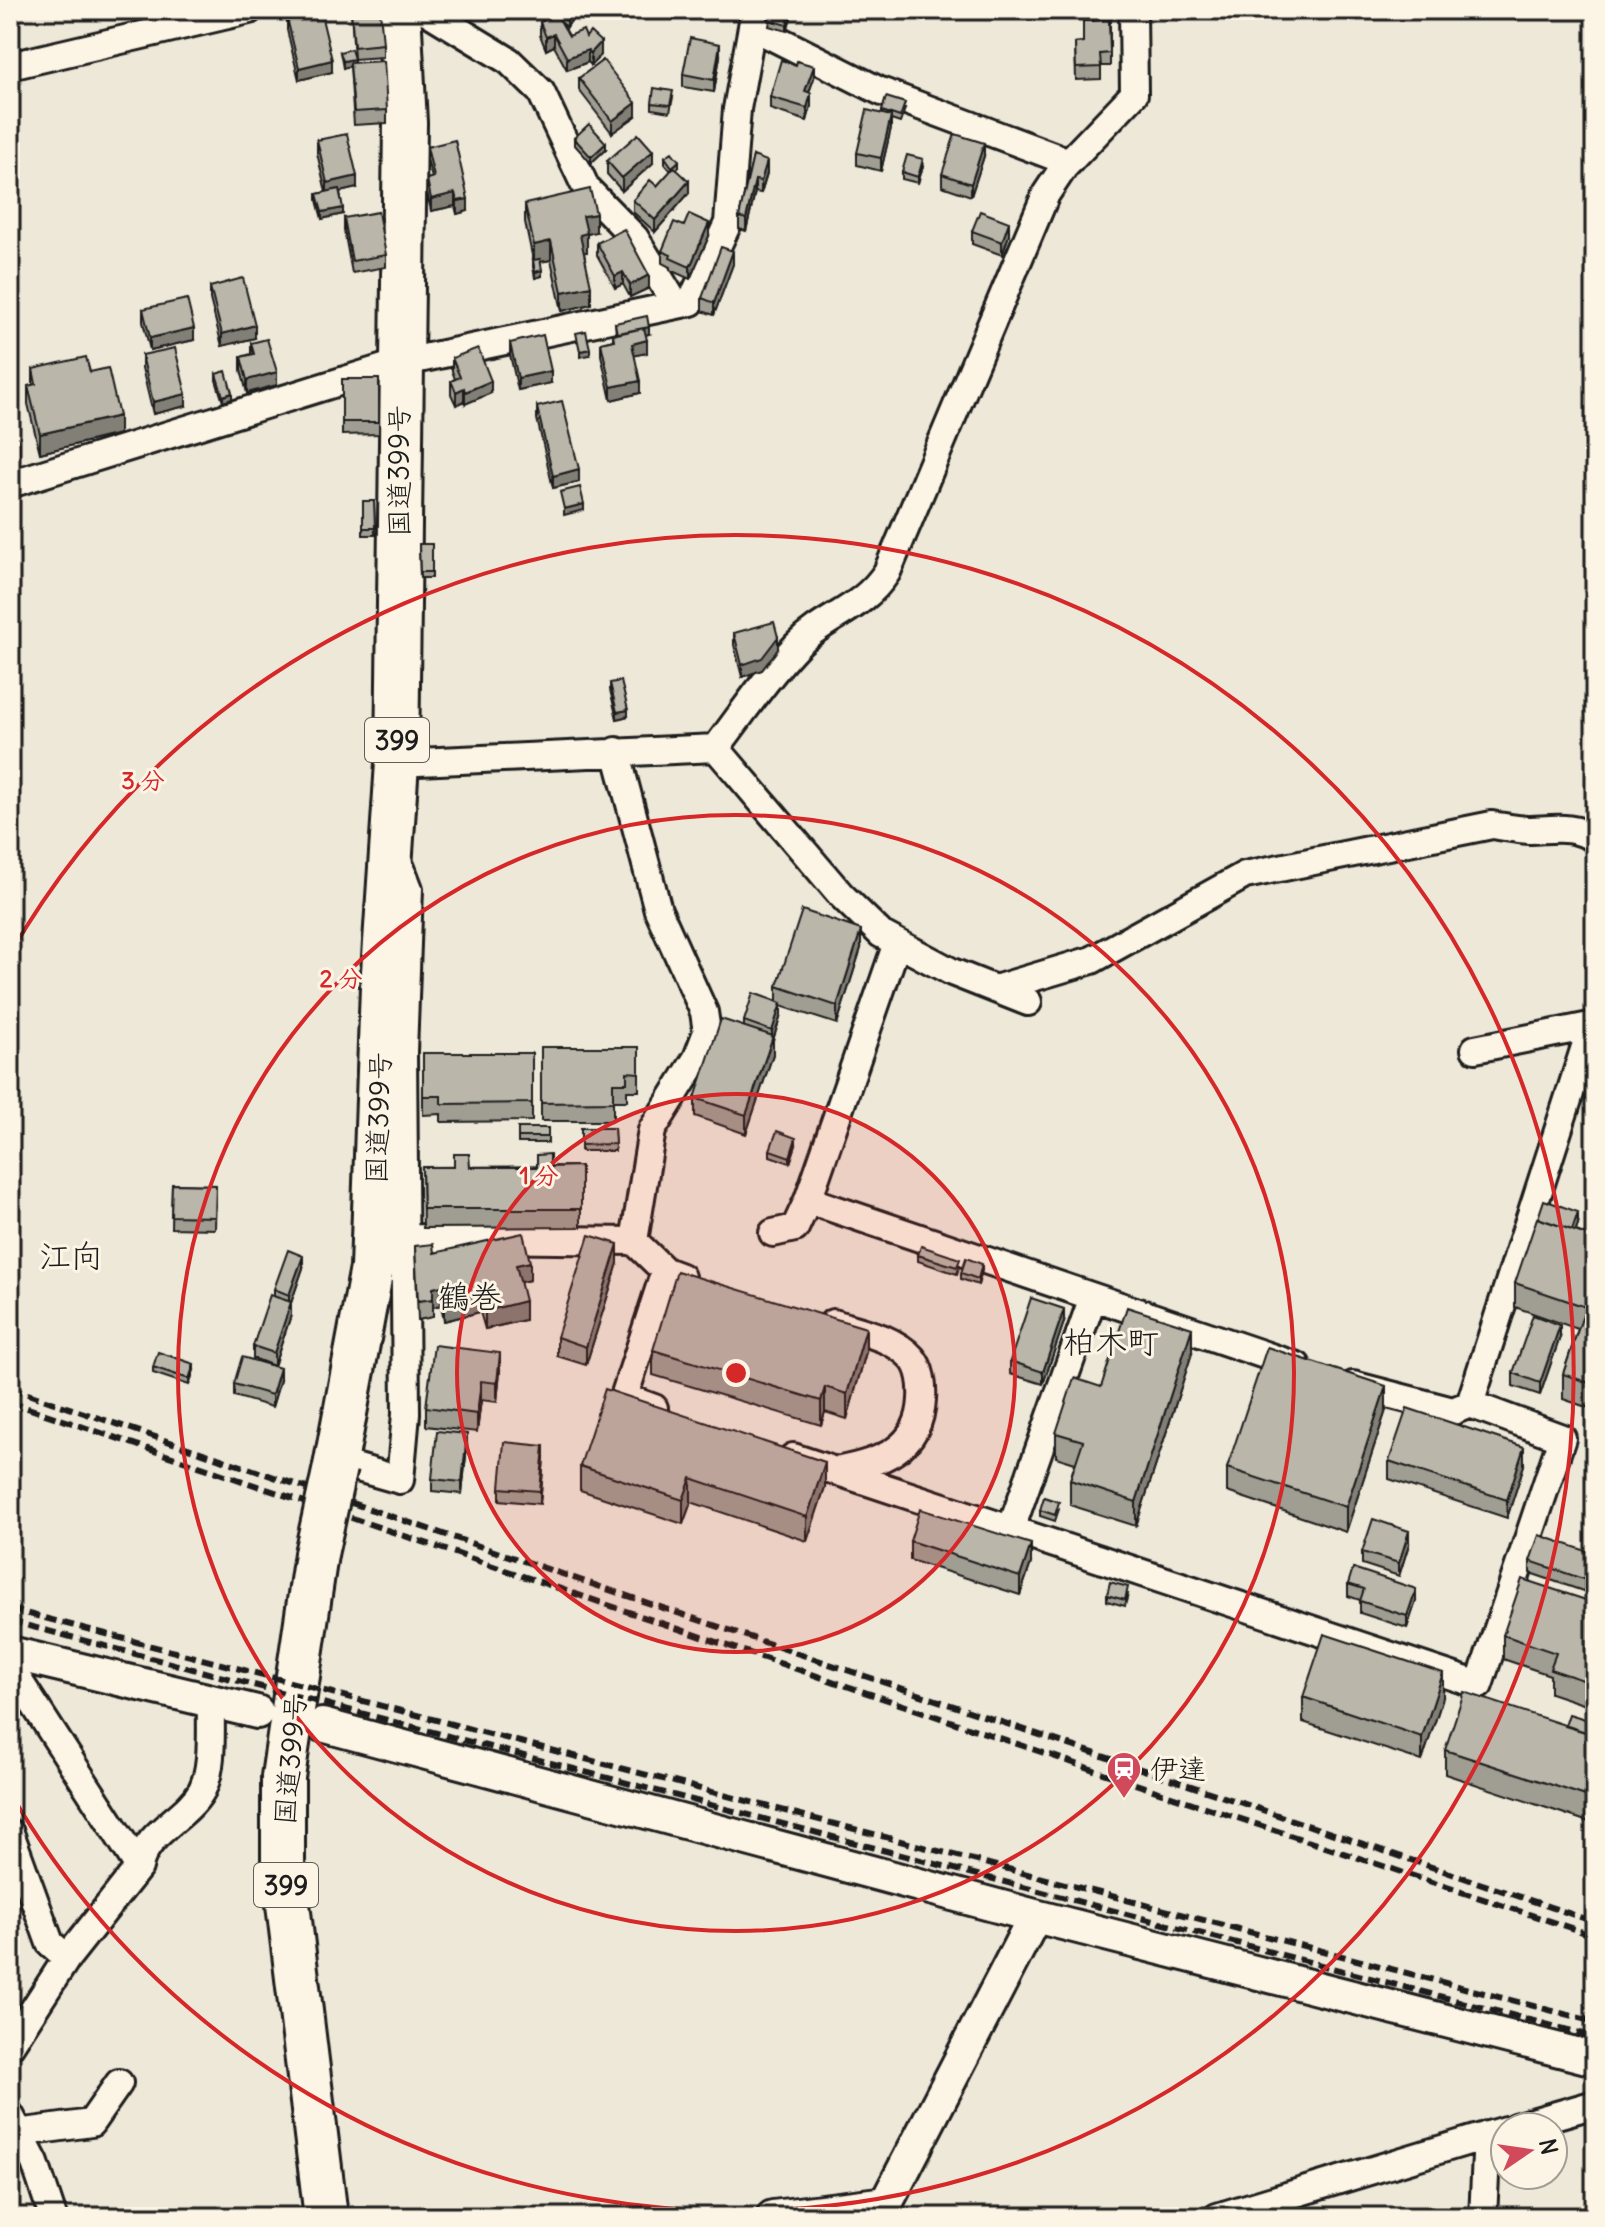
<svg xmlns="http://www.w3.org/2000/svg" width="1605" height="2227" viewBox="0 0 1605 2227" font-family="Delius,'Klee One',sans-serif">
  <rect width="100%" height="100%" fill="#eee8d9"/>
  <filter id="ink" filterUnits="userSpaceOnUse"><feTurbulence type="fractalNoise" baseFrequency=".0125" numOctaves="2"/><feDisplacementMap in="SourceGraphic" scale="16" xChannelSelector="R" yChannelSelector="G"/><feConvolveMatrix kernelMatrix="1 2 1 2 8 2 1 2 1" color-interpolation-filters="sRGB"/></filter>
  <g filter="url(#ink)">
    <g fill="none" stroke-linecap="round" stroke-linejoin="round">
      <defs>
        <path id="minor" d="M425,10L509,61L541,92L586,188L635,238L676,305
          M753,27L880,91L1069,162
          M10,66L249,10
          M10,484L400,363L691,302L728,223L737,109L755,10
          M716,748C742,714 767,676 797,645C827,615 862,610 887,572L1046,194L1064,167L1134,94L1133,10
          M616,751L658,910L704,1012L707,1032L697,1058L652,1130L634,1241
          M397,763L716,748L841,895L881,934L952,972L1028,1002
          M995,989L1092,960L1245,875L1492,825C1505,827 1519,830 1531,830C1555,829 1574,825 1595,839
          M1475,1049L1595,1025
          M808,1200L1297,1366
          M773,1233L795,1228L808,1200L897,943
          M405,1238L634,1241L665,1271L681,1277
          M833,1323C859,1331 893,1337 912,1358C921,1368 923,1386 922,1399C920,1450 879,1463 836,1471
          M1353,1385L1453,1411L1470,1404L1592,1025
          M654,1408L624,1397L665,1271
          M793,1457L1479,1685L1562,1438L1470,1404
          M337,1462L400,1480L406,1414L403,1052L409,889L401,868
          M1011,1529L1093,1297
          M10,1667L139,1867
          M10,1833L50,1943L67,1958
          M10,2046L67,1958L139,1867C145,1832 186,1819 202,1790C214,1766 210,1729 211,1702
          M10,2115L35,2163L53,2217
          M1515,2127L1595,2104
          M18,2133L91,2123L119,2083
          M1217,2217L1505,2130
          M1483,2217L1487,2135"/>
        <path id="tertiary" d="M10,1653L257,1712
          M322,1725L1035,1916L1595,2059
          M773,2217L887,2203
          M879,2217L1035,1916"/>
        <path id="trunk" d="M335,1467L372,1268L382,987L397,763L405,123L399,10
          M316,1554L283,1777V1863L326,2217"/>
      </defs>
      <use href="#minor" stroke="#1c1c1c" stroke-width="32"/>
      <use href="#tertiary" stroke="#1c1c1c" stroke-width="38"/>
      <use href="#trunk" stroke="#1c1c1c" stroke-width="48"/>
      <use href="#minor" stroke="#fcf5e5" stroke-width="26"/>
      <use href="#tertiary" stroke="#fcf5e5" stroke-width="32"/>
      <use href="#trunk" stroke="#fcf5e5" stroke-width="42"/>
      <path stroke="#1c1c1c" stroke-width="6" stroke-dasharray="12 6" stroke-linecap="butt" d="M10,1388L1595,1922
        M10,1402L1156,1791L1595,1936
        M10,1609L1595,2022
        M10,1621L1595,2037"/>
      <defs>
        <path id="trunk-bridge" d="M316,1554L335,1467"/>
      </defs>
      <use href="#trunk-bridge" stroke="#1c1c1c" stroke-width="48" stroke-linecap="butt"/>
      <use href="#trunk-bridge" stroke="#fcf5e5" stroke-width="42"/>
    </g>
    <path fill="#a09d92" stroke="#1c1c1c" stroke-width="2" d="M351,10L383,44V57L354,59Z
      M552,10L572,19L567,27L562,23L569,36L586,37L601,55L591,65L588,62L567,70L554,46L546,50L540,35V22L542,21V16Z
      M772,10H793L787,31L769,26Z
      M1110,10V66H1101V79L1076,80L1075,43L1083,42L1091,21Z
      M287,18L332,72L299,80L287,30Z
      M340,52L354,62L387,110V123L354,125L350,66L343,68Z
      M720,56L714,92L683,87V74Z
      M579,78L636,116L612,133L579,90Z
      M814,78L809,92L811,106L807,121L770,109V97Z
      M673,97L670,112L652,109V103Z
      M905,109L900,123L891,120V128L881,171L857,165V153L882,114V111Z
      M574,138L606,149L591,163L574,144Z
      M317,140L357,188L340,192L343,214L322,219L317,200V194L326,192L317,153Z
      M427,147L468,211L457,214L455,206L431,211L427,192V179L432,178L427,159Z
      M753,156L767,173L761,193L755,192L746,231L739,229V217Z
      M984,156L971,196L942,186V174Z
      M665,157L679,167L676,169L689,193L655,232L633,212V200L657,186L671,171L665,164Z
      M607,161L653,163L622,191L607,174Z
      M923,166L918,183L902,179V172Z
      M525,204L596,232L587,234V252H584L591,304L562,311L551,260L540,262L542,276L535,278L533,267V260L525,222Z
      M344,218L386,255V267L352,273L344,230Z
      M972,231L1009,235L1002,255L972,244Z
      M709,236L690,279L670,270V267L662,263V251Z
      M597,243L649,288L630,297L623,284L615,288L597,255Z
      M733,264L714,315L702,311V298Z
      M210,287L255,338L222,346L210,299Z
      M143,309L194,340L150,350L143,322Z
      M615,323L649,334L645,335L647,353L634,355L640,393L611,400L601,355V343L613,340V334H616Z
      M251,343L277,385L247,393L241,370V357L251,354Z
      M510,343L551,383L518,390L510,355Z
      M142,355L186,406L153,414L142,368Z
      M452,358L491,393L465,404L464,401L456,405L451,394V381L455,379L452,371Z
      M33,369L90,372L119,434L40,453L28,404V386L33,385Z
      M216,374L232,399L223,402L216,380Z
      M342,379H379V434L342,435Z
      M537,407L579,482L553,488L537,419Z
      M363,501H374L375,535H363Z
      M419,544H432V578H420Z
      M734,633L778,649L762,670L742,677L734,645Z
      M610,683L628,716L617,719L610,690Z
      M861,948L837,1024L781,1006V1015L773,1040V1054L746,1134L695,1116V1098L744,1026V1021L777,1002V986Z
      M541,1047H639V1091H627V1101H613V1121H541Z
      M423,1053H532V1121L441,1122V1114L423,1115Z
      M518,1128H548V1143H518Z
      M581,1128H614L615,1151H581Z
      M796,1145L790,1163L770,1156V1150Z
      M581,1166V1227L423,1228L422,1167Z
      M172,1184L216,1185L215,1229L171,1228Z
      M1578,1224L1576,1231L1595,1238V1410L1563,1399V1374L1578,1329L1515,1307V1283Z
      M415,1246L434,1253L530,1280L520,1282L525,1320L485,1329L480,1312L444,1321L441,1305L433,1307V1317L418,1320Z
      M918,1255L960,1265L957,1274L918,1261Z
      M618,1263L586,1365L557,1356V1337Z
      M303,1268L291,1303V1315L274,1366L253,1358V1346L274,1296V1289Z
      M982,1270L978,1285L961,1279V1273Z
      M1064,1322L1043,1384L1010,1374V1361Z
      M1560,1337L1540,1395L1513,1386V1373Z
      M653,1350L866,1352L847,1419L825,1412L821,1425L653,1375Z
      M1192,1353L1136,1526L1070,1505V1480L1075,1463L1056,1457V1433L1101,1387Z
      M153,1367L194,1370L189,1385L153,1373Z
      M500,1371L497,1402L481,1400L477,1432L426,1426V1407Z
      M280,1380L272,1407L234,1396V1384Z
      M1386,1410L1346,1532L1227,1492V1468Z
      M467,1446L462,1494L432,1491V1479Z
      M544,1458L540,1504L500,1500V1488Z
      M1389,1461L1524,1465L1507,1518L1389,1479Z
      M580,1466L825,1487L807,1541L691,1502L683,1524L580,1490Z
      M1059,1509L1055,1521L1040,1516V1510Z
      M910,1541L1031,1563L1020,1595L910,1560Z
      M1595,1543V1595L1530,1573V1561L1592,1553Z
      M1409,1544L1399,1576L1362,1564V1552Z
      M1348,1584L1416,1601L1407,1628L1360,1613V1600L1348,1596Z
      M1128,1594L1125,1606L1107,1601V1595Z
      M1595,1603V1708L1550,1693V1675L1503,1659V1635Z
      M1303,1697H1443L1422,1761L1303,1722Z
      M1595,1722V1824L1445,1774V1750L1565,1726Z"/>
    <path fill="#827f77" stroke="#1c1c1c" stroke-width="2" d="M791,10H793L787,31V25Z
      M572,13V19L567,27V21Z
      M554,34V46L546,50V37Z
      M601,42V55L591,65V53Z
      M720,44V56L714,92V80Z
      M588,50V62L567,70V58Z
      M354,59V65L343,68V61Z
      M332,60V72L299,80V68Z
      M814,66V78L805,104V91Z
      M811,93V106L807,121V108Z
      M636,103V116L612,133V121Z
      M891,116V128L881,171V158Z
      M606,143V149L591,163V157Z
      M984,143V156L971,196V184Z
      M653,151V163L622,191V178Z
      M923,159V166L918,183V177Z
      M679,161V167L672,173V167Z
      M767,161V173L761,193V181Z
      M357,176V188L327,195V183Z
      M755,180V192L746,231V219Z
      M689,181V193L655,232V220Z
      M455,193V206L431,211V199Z
      M468,199V211L457,214V201Z
      M343,208V214L322,219V212Z
      M596,214V232L587,234V252L580,253V235L583,216Z
      M1009,222V235L1002,255V242Z
      M709,223V236L690,279V267Z
      M551,241V260L534,263V245Z
      M733,251V264L714,315V303Z
      M542,270V276L535,278V272Z
      M623,272V284L615,288V276Z
      M649,275V288L630,297V285Z
      M591,286V304L562,311V292Z
      M255,325V338L222,346V334Z
      M649,327V334L617,341V334Z
      M194,328V340L150,350V338Z
      M647,340V353L632,356V344Z
      M590,349V355L580,357V351Z
      M551,371V383L518,390V378Z
      M277,372V385L247,393V380Z
      M491,381V393L465,404V392Z
      M640,381V393L611,400V387Z
      M464,388V401L456,405V392Z
      M232,393V399L223,402V396Z
      M186,394V406L153,414V402Z
      M119,416V434L40,453V434Z
      M19,444V456L10,458V446Z
      M579,469V482L553,488V476Z
      M584,504V510L564,515V509Z
      M778,637V649L762,670L742,677V665Z
      M628,710V716L617,719V712Z
      M861,930V948L837,1024V1006Z
      M781,1003V1015L773,1040V1054L746,1134V1115L772,1039V1031Z
      M796,1138V1145L790,1163V1157Z
      M1578,1212V1224L1570,1247V1234Z
      M618,1244V1263L586,1365V1347Z
      M303,1256V1268L291,1303V1315L274,1366V1353L289,1307V1295Z
      M530,1262V1280L516,1283V1265Z
      M982,1264V1270L978,1285V1279Z
      M441,1286V1305L433,1307V1288Z
      M480,1293V1312L444,1321V1303Z
      M525,1301V1320L485,1329V1311Z
      M1064,1309V1322L1043,1384V1372Z
      M1560,1325V1337L1540,1395V1383Z
      M866,1328V1352L847,1419V1394Z
      M1192,1328V1353L1136,1526V1502Z
      M500,1353V1371L497,1402V1383Z
      M194,1364V1370L189,1385V1379Z
      M280,1368V1380L272,1407V1395Z
      M481,1381V1400L477,1432V1414Z
      M1386,1386V1410L1346,1532V1507Z
      M825,1387V1412L821,1425V1401Z
      M467,1434V1446L462,1494V1482Z
      M544,1446V1458L540,1504V1491Z
      M1524,1447V1465L1507,1518V1500Z
      M825,1462V1487L807,1541V1517Z
      M691,1478V1502L683,1524V1500Z
      M1409,1531V1544L1399,1576V1563Z
      M1031,1544V1563L1020,1595V1577Z
      M1416,1589V1601L1407,1628V1616Z
      M1443,1673V1697L1422,1761V1737Z"/>
    <path fill="#bab6aa" stroke="#1c1c1c" stroke-width="2" d="M320,10L332,60L299,68L287,18Z
      M351,10H380L383,44L354,47Z
      M552,10H554L569,36L583,30L586,37L590,32L601,42L591,53L588,50L567,58L554,34L546,37L540,22L545,20L542,16Z
      M555,10H567L572,13L567,21L554,12Z
      M772,10H791L787,25L769,20Z
      M1091,10H1110L1111,22H1109V20L1092,21Z
      M1109,20L1110,53L1100,54L1101,67L1076,68L1075,43L1083,42V21Z
      M690,38L720,44L714,80L683,74Z
      M351,49L354,59L343,61L340,52Z
      M603,60L636,103L612,121L579,78Z
      M781,60L796,65L797,61L814,66L805,91L811,93L807,108L770,97Z
      M384,61L387,110L354,112L350,63Z
      M654,88L673,91L670,105L652,103Z
      M886,97L905,103L900,117L882,111Z
      M867,110L891,116L881,158L857,153Z
      M589,124L606,143L591,157L574,138Z
      M347,134L357,176L327,183L317,140Z
      M638,134L653,151L622,178L607,161Z
      M955,134L984,143L971,184L942,174Z
      M455,140L468,199L457,201L455,193L431,199L427,179L434,177L427,147Z
      M672,152L679,161L672,167L665,157Z
      M907,155L923,159L918,177L902,172Z
      M753,156L767,161L761,181L755,180L746,219L739,217Z
      M674,167L689,181L655,220L633,200L650,180L657,186Z
      M339,189L343,208L322,212L317,194Z
      M590,189L596,214L583,216L587,233L580,235L591,286L562,292L551,241L534,245L525,204Z
      M980,211L1009,222L1002,242L972,231Z
      M378,212L386,255L352,261L344,218Z
      M689,214L709,223L690,267L670,258L671,255L662,251L674,222L684,226Z
      M624,229L649,275L630,285L623,272L615,276L597,243Z
      M721,247L733,251L714,303L702,298Z
      M540,259L542,270L535,272L533,260Z
      M243,278L255,325L222,334L210,287Z
      M187,299L194,328L150,338L143,309Z
      M647,316L649,327L617,334L615,323Z
      M644,328L647,340L632,344L640,381L611,387L601,343L614,340L613,334Z
      M586,331L590,349L580,351L576,333Z
      M543,335L551,371L518,378L510,343Z
      M267,339L277,372L247,380L241,357L254,354L251,343Z
      M175,348L186,394L153,402L142,355Z
      M478,348L491,381L465,392L464,388L456,392L451,381L460,377L452,358Z
      M86,357L90,372L108,368L119,416L40,434L28,386L36,384L33,369Z
      M226,371L232,393L223,396L216,374Z
      M342,379H379V422H342Z
      M562,401L579,469L553,476L537,407Z
      M10,407L19,444L10,446Z
      M580,487L584,504L564,509L560,492Z
      M363,501H374L375,528H363Z
      M419,544H432V572H420Z
      M774,622L778,637L762,658L742,665L734,633Z
      M621,681L628,710L617,712L610,683Z
      M802,910L861,930L837,1006L777,986Z
      M753,993L781,1003L772,1031L744,1021Z
      M721,1019L773,1036L746,1115L695,1098Z
      M541,1047H639V1073L627,1072V1083H613V1102L541,1103Z
      M423,1053H532V1103L441,1104V1096H423Z
      M518,1128H548V1137H518Z
      M581,1128H614L615,1144L581,1145Z
      M777,1131L796,1138L790,1157L770,1150Z
      M454,1154H469L470,1167H537V1155L550,1154V1167L581,1166V1209H423L422,1167H454Z
      M172,1184L216,1185L215,1217L171,1216Z
      M1544,1200L1578,1212L1572,1230L1538,1218Z
      M1537,1218L1595,1238V1310L1515,1283Z
      M523,1233L530,1262L516,1265L525,1301L485,1311L480,1293L444,1303L441,1286L433,1288V1299L418,1301L415,1246L433,1244L434,1253Z
      M589,1235L618,1244L586,1347L557,1337Z
      M921,1246L960,1259L957,1267L918,1255Z
      M288,1250L303,1256L289,1295L274,1289Z
      M966,1258L982,1264L978,1279L961,1273Z
      M677,1271L866,1328L847,1394L825,1387L821,1401L653,1350Z
      M270,1295L291,1302L274,1353L253,1346Z
      M1031,1298L1064,1309L1043,1372L1010,1361Z
      M1127,1307L1192,1328L1136,1502L1070,1480L1083,1441L1056,1433L1074,1378L1101,1387Z
      M1533,1315L1560,1325L1540,1383L1513,1373Z
      M1583,1315L1595,1319V1385L1563,1374Z
      M434,1345L500,1353L497,1383L481,1381L477,1414L426,1407Z
      M1267,1347L1386,1386L1346,1507L1227,1468Z
      M158,1352L194,1364L189,1379L153,1367Z
      M242,1357L280,1368L272,1395L234,1384Z
      M605,1389L825,1462L807,1517L691,1478L683,1500L580,1466Z
      M1407,1408L1524,1447L1507,1500L1389,1461Z
      M437,1431L467,1434L462,1482L432,1479Z
      M504,1442L544,1446L540,1491L500,1488Z
      M1044,1497L1059,1502L1055,1515L1040,1510Z
      M920,1509L1031,1544L1020,1577L910,1541Z
      M1373,1519L1409,1531L1399,1563L1362,1552Z
      M1539,1535L1592,1553L1595,1543V1583L1530,1561Z
      M1353,1568L1416,1589L1407,1616L1360,1601L1364,1589L1348,1584Z
      M1522,1579L1595,1603V1684L1550,1669L1556,1653L1503,1635Z
      M1110,1582L1128,1587L1125,1600L1107,1595Z
      M1324,1634L1443,1673L1422,1737L1303,1697Z
      M1464,1692L1595,1735V1799L1445,1750Z
      M1569,1714L1595,1722V1735L1565,1726Z"/>
  </g>
  <circle cx="736" cy="1373" r="279" fill="#d62828" fill-opacity=".12"/>
  <g fill="none" stroke="#d62828" stroke-width="4">
    <circle cx="736" cy="1373" r="279"/>
    <circle cx="736" cy="1373" r="558"/>
    <path d="M10 954A838 838 0 1 1 10 1792"/>
  </g>
  <defs>
    <symbol id="station-pin" viewBox="-11 -11 22 30"><path d="M0 17L-7.5 6A9.5 9.5 0 1 1 7.5 6Z" fill="#d1495b" stroke="#fcf5e5"/><path d="M-3-6H3Q5-6 5-4V2Q5 4 3 4L4.5 6H3L1.5 4h-3L-3 6H-4.5L-3 4Q-5 4-5 2V-4Q-5-6-3-6ZM-3.5-4v3h7v-3ZM-3.5 1v1.5H-2V1ZM2 1v1.5H3.5V1Z" fill="#fff"/></symbol>
  </defs>
  <g fill-rule="evenodd">
    <use href="#station-pin" x="1104" y="1749" width="40" height="54"/>
  </g>
  <g text-anchor="middle" dominant-baseline="central" stroke-width="6" stroke-linejoin="round" paint-order="stroke">
    <g fill="#fcf5e5" stroke="#5f5d58" stroke-width="2">
      <rect x="365" y="718" width="64" height="44" rx="6"/>
      <rect x="254" y="1863" width="64" height="44" rx="6"/>
    </g>
    <g font-size="26" font-weight="bold" fill="#1c1c1c">
      <text x="397" y="740">399</text>
      <text x="286" y="1885">399</text>
    </g>
    <g font-size="28" fill="#1c1c1c" stroke="#fcf5e5">
      <text transform="translate(399 471) rotate(-90)">国道399号</text>
      <text transform="translate(378 1118) rotate(-88)">国道399号</text>
      <text transform="translate(290 1759) rotate(-85)">国道399号</text>
    </g>
    <g font-size="28" fill="#1c1c1c" stroke="#fcf5e5" text-anchor="start">
      <text x="1150" y="1769">伊達</text>
    </g>
    <g font-size="32" fill="#1c1c1c" stroke="#fcf5e5">
      <text x="71" y="1255">江向</text>
      <text x="470" y="1296">鶴巻</text>
      <text x="1111" y="1341">柏木町</text>
    </g>
  </g>
  <circle cx="736" cy="1373" r="12" fill="#d62828" stroke="#fcf5e5" stroke-width="4"/>
  <g font-size="24" text-anchor="middle" font-weight="bold" fill="#d62828" stroke="#fcf5e5" stroke-width="6" stroke-linejoin="round" paint-order="stroke">
    <text x="143" y="789">3 分</text>
    <text x="341" y="987">2 分</text>
    <text x="539" y="1184">1 分</text>
  </g>
  <rect width="1605" height="2227" fill="none" stroke="#fcf5e5" stroke-width="40"/>
  <rect x="20" y="20" width="1565" height="2187" fill="none" stroke="#1c1c1c" stroke-width="3" filter="url(#ink)"/>
  <g transform="translate(1529 2151) rotate(77)"><circle r="38" fill="#fcf5e5" stroke="#a29e95" stroke-width="2"/>
  <path d="M0-6L14 30L0 20L-14 30Z" fill="#d1495b"/>
  <text y="-12" font-size="22" font-weight="bold" text-anchor="middle" fill="#1c1c1c">N</text>
  </g>
</svg>
